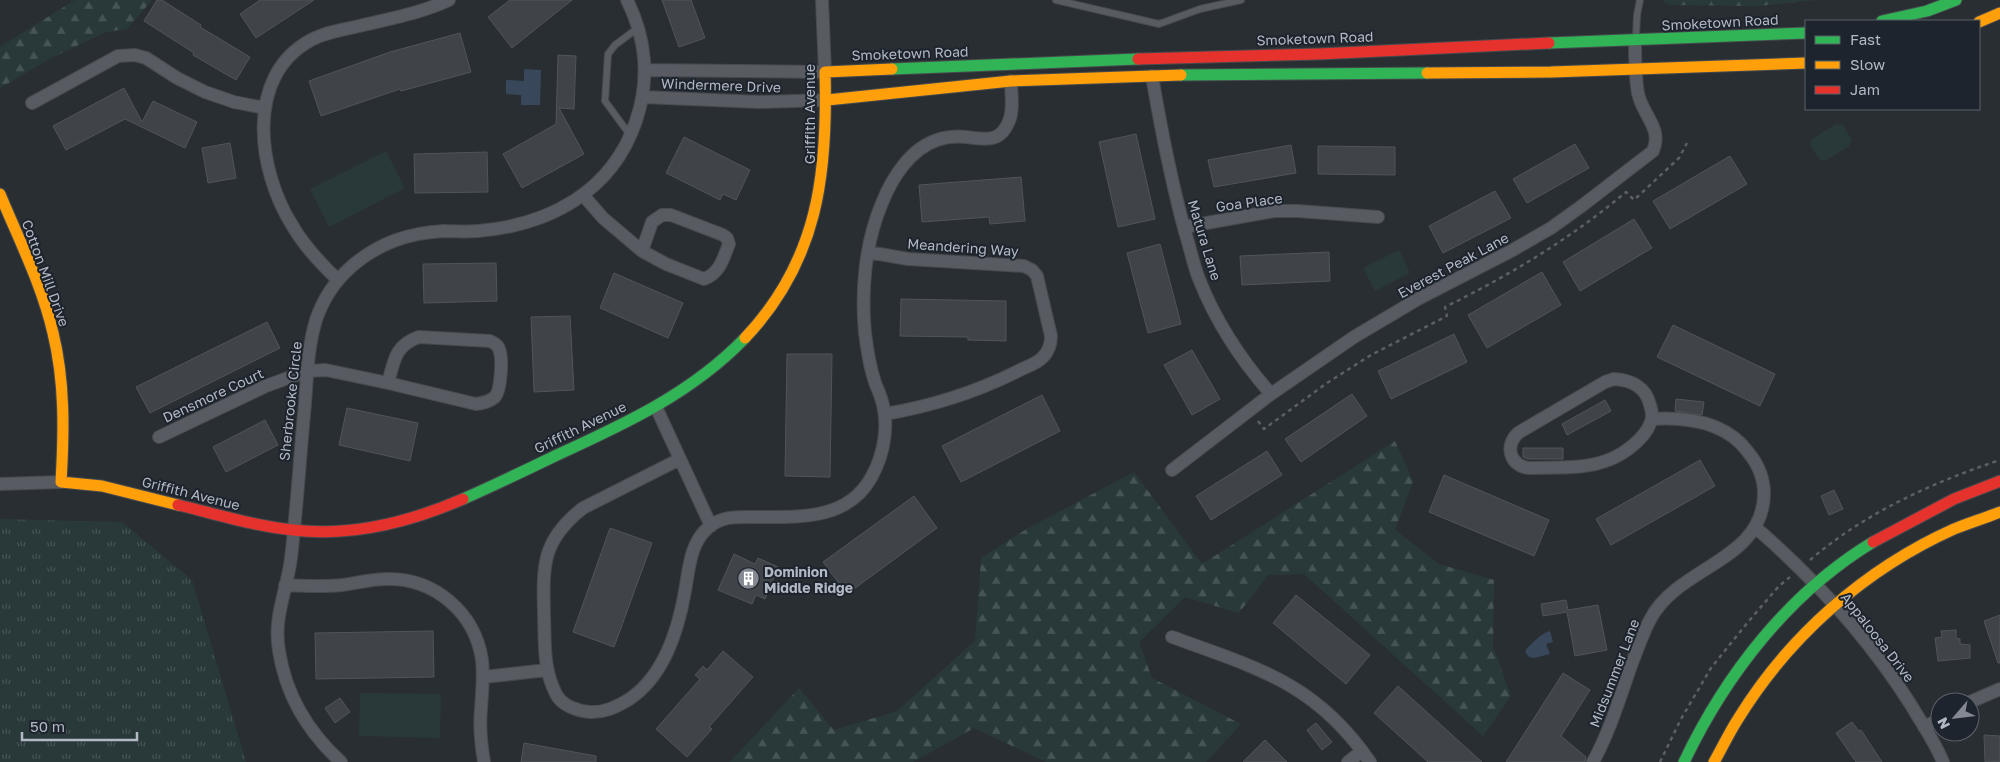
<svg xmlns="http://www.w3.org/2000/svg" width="2000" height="762" viewBox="0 0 2000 762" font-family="'Golos Text',sans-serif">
  <defs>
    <pattern id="grass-tufts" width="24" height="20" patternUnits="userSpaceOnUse" patternTransform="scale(1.25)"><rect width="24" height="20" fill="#29393a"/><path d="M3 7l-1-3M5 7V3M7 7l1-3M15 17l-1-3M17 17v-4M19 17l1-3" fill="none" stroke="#465455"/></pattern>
    <pattern id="forest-firs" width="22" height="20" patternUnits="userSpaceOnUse" patternTransform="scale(1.25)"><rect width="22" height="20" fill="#29393a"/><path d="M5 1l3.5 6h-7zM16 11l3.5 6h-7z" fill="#465455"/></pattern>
  </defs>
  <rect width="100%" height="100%" fill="#292e33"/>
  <path fill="url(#grass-tufts)" d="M0,519L122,522L192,580L246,762H0Z"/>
  <path fill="url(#forest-firs)" d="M75,0H152L127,29L106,32L53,57L0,88V47Z
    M1662,0H1816L1758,6L1670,5Z
    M1395,441L1413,481L1395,530L1439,564L1494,580L1493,647L1511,696L1483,736L1304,574L1268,575L1239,613L1185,597L1139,642L1152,678L1241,724L1206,762H1046L974,728L913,762H730L799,688L834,730L897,711L975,641L981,558L1025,530L1134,472L1202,564Z"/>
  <path fill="#29393a" d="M1836,124L1843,125L1852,140L1849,146L1825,161L1820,160L1810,145L1812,139Z
    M386,151L405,188L329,227L310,189Z
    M1399,250L1410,273L1375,291L1363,268Z
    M360,693L441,694L440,738L359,736Z"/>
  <path fill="#39475b" d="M524,69L541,70L540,105H521V95L506,94V80L524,81Z
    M1550,631L1553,642L1546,644L1550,654L1534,658L1529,657L1525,652L1527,648C1534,642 1540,634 1550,631Z"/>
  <path fill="#404348" stroke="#50555b" d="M157,0H162L201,25L200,27L250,57L236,80L193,55L194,53L144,21Z
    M260,0H314L256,38L240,14Z
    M510,0H572L512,48L488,17Z
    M662,0H691L705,38L679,47Z
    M460,33L471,72L401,91L400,89L321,116L309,81L390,52Z
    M558,55L576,56L574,109L559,108L584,154L522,188L503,154L556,124Z
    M124,88L142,122L153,101L197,122L185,148L125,119L66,150L53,126Z
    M1136,134L1155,219L1118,227L1099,142Z
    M684,137L750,170L736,200L723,194L720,200L666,173Z
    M230,143L236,178L208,183L202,148Z
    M1575,144L1589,168L1527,203L1513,179Z
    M1291,145L1296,173L1214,187L1208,160Z
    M1318,146L1395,147V175L1318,174Z
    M487,152L488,192L415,193L414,154Z
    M1730,156L1747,184L1670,229L1653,201Z
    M1021,177L1025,221L990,224L989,217L922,222L919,185Z
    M1495,191L1511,218L1443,253L1429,226Z
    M1634,219L1652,248L1580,291L1563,262Z
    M1160,244L1181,324L1148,333L1127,253Z
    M1329,252L1330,281L1242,285L1240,256Z
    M496,263L497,301L424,303L423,264Z
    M1542,272L1561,305L1487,348L1468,315Z
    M614,273L683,303L668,338L600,308Z
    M901,299L1006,301V341L968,340V337L900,336Z
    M570,316L574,390L534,392L531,317Z
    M267,322L280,348L150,413L136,387Z
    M1673,325L1775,374L1760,406L1657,357Z
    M1454,334L1467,362L1391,399L1378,371Z
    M1192,350L1220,399L1192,415L1164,365Z
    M787,354H832L830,477L785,476Z
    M1352,394L1367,416L1301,462L1285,439Z
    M1042,395L1060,431L961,482L942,446Z
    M1676,399L1704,402L1702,415L1675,411Z
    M1605,400L1611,411L1567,435L1562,424Z
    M347,408L418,423L410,461L339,445Z
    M265,420L278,445L226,472L213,447Z
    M1523,448H1563V459H1528L1523,457Z
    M1267,451L1282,475L1211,520L1196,496Z
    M1700,460L1715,486L1611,545L1596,519Z
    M1444,475L1549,520L1534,556L1429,512Z
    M1834,490L1843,509L1829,515L1821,496Z
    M914,496L937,528L847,594L823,562Z
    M610,528L652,543L614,647L573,632Z
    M734,554L755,564L758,558L778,567L765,599L756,595L752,604L718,590Z
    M1296,595L1370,655L1346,684L1273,623Z
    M1566,600L1568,610L1598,605L1607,650L1575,656L1567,612L1543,616L1541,604Z
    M2000,615V663H1998L1984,621Z
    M1956,630V638L1960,639V644L1970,645V658L1938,661L1935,638L1942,637L1941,631Z
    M433,631L434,677L316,679L315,633Z
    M723,651L753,677L709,727L712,729L687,757L656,729L700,679L695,675L703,666L707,670Z
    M1563,673L1590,690L1561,736L1586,757L1585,762H1506Z
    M1398,686L1482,762H1428L1374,713Z
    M340,698L350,712L335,723L325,708Z
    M1852,722L1859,731L1861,730L1882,762H1856L1836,733Z
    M1316,723L1332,742L1322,750L1307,730Z
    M1984,735L2000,736V762H1985Z
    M1265,740L1287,762H1243Z
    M524,743L596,756V762H521Z"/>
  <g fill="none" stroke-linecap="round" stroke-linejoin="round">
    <defs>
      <path id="lane" d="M1056,0L1159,24L1200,9L1241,0
        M1636,37L1637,15L1640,0
        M630,135L605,101L608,54L615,45L638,28"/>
      <path id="street" d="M645,70L825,72L822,0
        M1152,76C1161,129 1171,180 1185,232C1190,247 1193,264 1199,279C1216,322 1241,360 1271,394
        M643,97L759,102L827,100
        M32,103L118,56L135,55L146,58L177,78L205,92L234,102L265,108
        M583,195L603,218L642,251
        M662,215H671L723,235L727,238L729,244C723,259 720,273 704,279L666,264L642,251L652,222Z
        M1184,227L1274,211H1298L1378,217
        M868,252L908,259L1024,266L1032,270L1037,276L1051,336C1051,345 1049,351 1043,357C1037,364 1025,367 1016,372C974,393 932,406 885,414
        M338,280C320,263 304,246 292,225C258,171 244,76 311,40C324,33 340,30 355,27C387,19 419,14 449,0
        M419,337L490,341C494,343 498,345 499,349C503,358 501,390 495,397C489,402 483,403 476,404L388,383C394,361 395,345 419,337Z
        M1614,379C1631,380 1646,387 1650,405C1652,411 1653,419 1650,424C1644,439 1625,453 1611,459C1585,470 1555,467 1528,468C1509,464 1505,446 1518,433L1605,382Z
        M656,407L711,526
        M159,437L266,386L307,371L326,370L388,383
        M680,459L583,508C541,541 543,566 544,615C545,643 543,669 556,694C562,706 578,711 590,712C604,713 616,707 628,700C664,677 678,631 685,591C689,569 690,542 709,527C724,515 740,517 758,517C800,517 847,520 871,478C885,453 890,422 880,395C878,389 875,384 874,379C869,364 867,348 865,333C861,291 865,243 882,203C892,178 910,149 937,140C946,137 956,136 966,137C984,139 1000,144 1009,121C1014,110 1011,93 1011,81
        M1172,470L1271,394L1354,337L1418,299L1511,251L1551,228L1583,205L1653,151C1663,128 1642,115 1638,93C1635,76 1635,58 1635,41
        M0,484L61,482
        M1755,527C1815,579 1868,637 1911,705C1922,724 1935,742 1943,762
        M285,585C304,586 323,587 342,585C357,583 372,579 387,579C435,578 475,613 482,660C484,677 482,692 481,709C479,727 481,744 484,762
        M1172,637C1257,668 1316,683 1370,762
        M484,677L547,670
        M1970,702L2000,689
        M1924,727L1940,719
        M341,762C308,732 286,696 279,651C273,617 287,591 291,558C297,507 300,455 305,404C307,376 308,346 316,320C323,299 336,280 352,266C379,243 408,233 443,231C455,231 467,232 478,231C549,225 612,192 636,121C650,80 646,38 627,0
        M1348,762L1362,751
        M1593,762C1610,731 1620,697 1632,663C1638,648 1643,632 1651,618C1679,566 1763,561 1764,494C1764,478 1758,464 1748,452C1726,422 1686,417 1652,419"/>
      <path id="fast" d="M1882,21L1927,11L1956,0
        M1549,43L1806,33
        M892,69L1138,59
        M1181,75L1427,73
        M463,499C495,485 526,470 557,455C625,424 692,393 745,338
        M1684,762C1726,674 1789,593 1873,542"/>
      <path id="slow" d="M1979,22L2000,13
        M1427,73L1551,72L1806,63
        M827,100L1011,81L1181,75
        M0,194C19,240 42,285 53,333C65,382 64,432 61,482L102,486L178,505
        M745,338C818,261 828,174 825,72L892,69
        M1714,762C1722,748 1729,733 1738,719C1789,636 1865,569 1954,529C1969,523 1985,518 2000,512"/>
      <path id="jam" d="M1138,59L1319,54L1549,43
        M178,505C216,514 254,526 293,530C351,537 410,522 463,499
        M1873,542L1954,499L2000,481"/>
    </defs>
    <use href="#lane" stroke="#464a4e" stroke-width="8"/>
    <use href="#street" stroke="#464a4e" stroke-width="14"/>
    <use href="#fast" stroke="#464a4e" stroke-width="13"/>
    <use href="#slow" stroke="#464a4e" stroke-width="13"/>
    <use href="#jam" stroke="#464a4e" stroke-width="13"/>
    <path stroke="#5c6065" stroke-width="2.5" stroke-dasharray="4 4" stroke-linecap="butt" d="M1258,421L1264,429L1327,383L1371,355L1447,316L1445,307C1510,275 1570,239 1626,192L1634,200L1679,158L1687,143
      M1810,560C1865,513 1931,483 2000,460
      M1660,762L1681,719L1711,668L1748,622L1779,586L1790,577"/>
    <use href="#lane" stroke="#585b61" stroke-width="6"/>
    <use href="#street" stroke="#585b61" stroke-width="12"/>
    <use href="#fast" stroke="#30b455" stroke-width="11"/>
    <use href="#slow" stroke="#ff9f0a" stroke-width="11"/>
    <use href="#jam" stroke="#e5322d" stroke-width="11"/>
  </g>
  <defs>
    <symbol id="building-disc" viewBox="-11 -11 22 22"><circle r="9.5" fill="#838891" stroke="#1d242d"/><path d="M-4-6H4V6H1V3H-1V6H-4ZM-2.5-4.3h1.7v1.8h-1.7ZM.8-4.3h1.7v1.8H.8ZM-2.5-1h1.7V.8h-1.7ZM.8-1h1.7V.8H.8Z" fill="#fff"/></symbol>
  </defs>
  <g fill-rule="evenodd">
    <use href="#building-disc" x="736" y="566" width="25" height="25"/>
  </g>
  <g text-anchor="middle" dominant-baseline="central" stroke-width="4" stroke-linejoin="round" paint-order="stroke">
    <g font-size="14" fill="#b3b9c4" stroke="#1d242d">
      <text transform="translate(1720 22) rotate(-3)">Smoketown Road</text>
      <text transform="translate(1315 38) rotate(-2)">Smoketown Road</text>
      <text transform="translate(910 53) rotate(-2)">Smoketown Road</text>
      <text transform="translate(721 85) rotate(2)">Windermere Drive</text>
      <text transform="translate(809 114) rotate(-90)">Griffith Avenue</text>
      <text transform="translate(1249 202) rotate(-8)">Goa Place</text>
      <text transform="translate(1205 240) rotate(73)">Matura Lane</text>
      <text transform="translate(963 247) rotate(4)">Meandering Way</text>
      <text transform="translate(1453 265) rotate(-28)">Everest Peak Lane</text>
      <text transform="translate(46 273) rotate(70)">Cotton Mill Drive</text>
      <text transform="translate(213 395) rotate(-25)">Densmore Court</text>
      <text transform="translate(290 401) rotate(-84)">Sherbrooke Circle</text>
      <text transform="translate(580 427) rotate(-26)">Griffith Avenue</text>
      <text transform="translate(191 493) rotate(14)">Griffith Avenue</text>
      <text transform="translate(1878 637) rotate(52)">Appaloosa Drive</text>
      <text transform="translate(1614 673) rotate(-69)">Midsummer Lane</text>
    </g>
    <g font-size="14" font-weight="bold" fill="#b3b9c4" stroke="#1d242d" text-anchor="start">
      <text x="764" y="571">Dominion<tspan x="764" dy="16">Middle Ridge</tspan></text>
    </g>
  </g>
  <rect x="1805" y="20" width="175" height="90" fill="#1d242d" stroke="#596069"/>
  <rect x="1815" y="36" width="25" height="8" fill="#30b455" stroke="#596069"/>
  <text x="1850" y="45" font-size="15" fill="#b3b9c4">Fast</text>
  <rect x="1815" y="61" width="25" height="8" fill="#ff9f0a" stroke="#596069"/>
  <text x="1850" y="70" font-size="15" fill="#b3b9c4">Slow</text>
  <rect x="1815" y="86" width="25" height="8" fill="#e5322d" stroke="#596069"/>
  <text x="1850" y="95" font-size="15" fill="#b3b9c4">Jam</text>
  <g transform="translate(1955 717) rotate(242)"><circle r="24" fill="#1d242d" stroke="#596069"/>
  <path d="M0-4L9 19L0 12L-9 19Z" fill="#838891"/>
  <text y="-8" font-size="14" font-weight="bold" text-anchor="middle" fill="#b3b9c4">N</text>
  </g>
  <path d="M22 732v8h115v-8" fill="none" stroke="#b3b9c4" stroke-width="2.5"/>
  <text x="30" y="732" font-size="15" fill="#b3b9c4" stroke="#1d242d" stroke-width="4" paint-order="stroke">50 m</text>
</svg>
